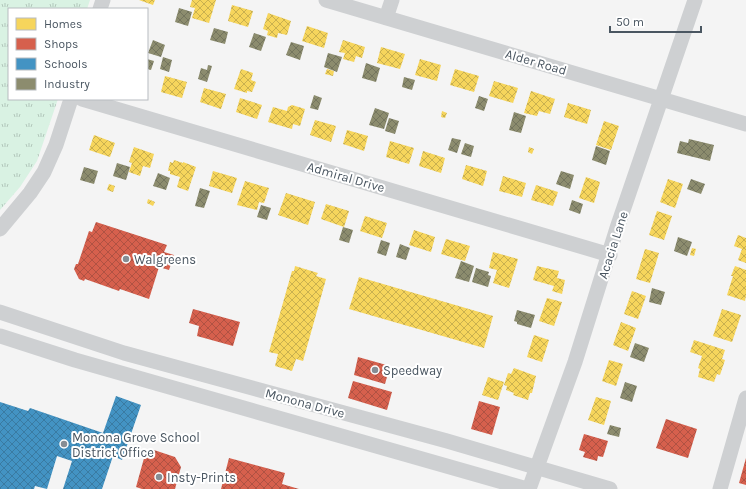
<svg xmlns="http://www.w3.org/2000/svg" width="746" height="489" viewBox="0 0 746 489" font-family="Karla,sans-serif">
  <defs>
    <pattern id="grass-tufts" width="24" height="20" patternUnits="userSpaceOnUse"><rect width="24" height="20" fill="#d9f2e3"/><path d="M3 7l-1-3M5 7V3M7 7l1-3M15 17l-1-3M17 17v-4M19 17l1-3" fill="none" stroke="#b2c7bb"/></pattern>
    <pattern id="homes-cross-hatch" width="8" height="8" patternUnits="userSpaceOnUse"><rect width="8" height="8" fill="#f6d55c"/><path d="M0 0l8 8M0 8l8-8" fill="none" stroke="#c9b04f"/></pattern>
    <pattern id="shops-cross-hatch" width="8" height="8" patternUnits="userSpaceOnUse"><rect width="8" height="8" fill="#d6604d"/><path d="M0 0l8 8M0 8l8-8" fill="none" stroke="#b05243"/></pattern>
    <pattern id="schools-cross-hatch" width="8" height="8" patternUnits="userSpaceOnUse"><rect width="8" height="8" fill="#4393c3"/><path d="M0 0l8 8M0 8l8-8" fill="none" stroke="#3a7ba2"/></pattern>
    <pattern id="industry-cross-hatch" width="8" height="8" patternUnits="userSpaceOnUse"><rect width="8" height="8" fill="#8c8c6e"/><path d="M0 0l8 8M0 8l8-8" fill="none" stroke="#74755e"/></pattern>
  </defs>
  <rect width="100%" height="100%" fill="#f4f4f4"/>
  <path fill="url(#grass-tufts)" d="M0,0H90L87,9H9V99H58L37,161L20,187L0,210Z"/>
  <path fill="url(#homes-cross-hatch)" d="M139,0H155L153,5Z
    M192,0H216L209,23L192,18L195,8L190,7Z
    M232,5L253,11L248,27L228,21Z
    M268,13L291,21L287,35L278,33L277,38L267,35L268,31L263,29Z
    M307,26L328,33L324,48L302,41Z
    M343,40L365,47L362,58L356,56L354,62L343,59L345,53L339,52Z
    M381,47L405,54L400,69L377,63Z
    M420,59L441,65L437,81L415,75Z
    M241,69L253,73L251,80L256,82L252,92L247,91V93L234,89Z
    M327,69L334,71L333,76L325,74Z
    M455,69L479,76L474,92L450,85Z
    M165,76L187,82L182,98L161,92Z
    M494,81L518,88L513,103L489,96Z
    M204,88L226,94L221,109L200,102Z
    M531,91L555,99L550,114L539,111L537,116L524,113Z
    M240,98L262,105L257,119L236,112Z
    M568,103L591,110L587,124L564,117Z
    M292,105L305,109L300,126L293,124L292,129L268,122L273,107L287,111L288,107Z
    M442,111L447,113L445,118L441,117Z
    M315,120L336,126L331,142L310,135Z
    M604,121L619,126L611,150L596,145Z
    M347,130L368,136L364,151L343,144Z
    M94,135L115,143L110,157L89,150Z
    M390,141L414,148L409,164L386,157Z
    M134,147L154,154L150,168L143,166L140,176L129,172L132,163L129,162Z
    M529,147L534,149L532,154L528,152Z
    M423,151L445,158L441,173L419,166Z
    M174,160L183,163V162L196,167L188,191L177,187L180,177L170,174V171H168L170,162L173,163Z
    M466,165L487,171L483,186L462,179Z
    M213,171L237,178L232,193L209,186Z
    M503,176L526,183L522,197L499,191Z
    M586,177L600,182L594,203L579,198Z
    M668,179L683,184L675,208L660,202Z
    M245,181L269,188L264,203L259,202L257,210L237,205Z
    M109,184L115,186L113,192L107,190Z
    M536,185L558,192L553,206L531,200Z
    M286,193L315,202L308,225L278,215Z
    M148,199L155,202L153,206L147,203Z
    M326,204L349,211L344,227L321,219Z
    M657,211L672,216L664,240L649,235Z
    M365,216L387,223L382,238L360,231Z
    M414,230L435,237L431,252L409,245Z
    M738,235L746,238V263L738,260L742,249L734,246Z
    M446,239L470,246L465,261L441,254Z
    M692,248L696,249L694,256L690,255Z
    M645,249L659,253L650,283L636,279Z
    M493,252L518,259L509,288L493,283L497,270L489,268Z
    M295,266L318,273L316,276L326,279L303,361L296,359L292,371L275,366L278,354L269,352L292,271H294Z
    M537,266L559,271L557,278L565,280L562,294L552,291L554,286L533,280Z
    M735,266L746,270V296L745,301L727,295L733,276H731Z
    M359,277L493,316L484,348L349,309Z
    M632,291L646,296L638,319L624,314Z
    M547,298L562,302L554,326L539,321Z
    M722,309L741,315L732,342L713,336Z
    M621,322L636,328L628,351L613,345Z
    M534,335L549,340L542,362L527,357Z
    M694,340L725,350L722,359L725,360L720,375L717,374L714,382L698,377L700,369L698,368L702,356L690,352Z
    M609,360L623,364L616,386L602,381Z
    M514,368L536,376L532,393H530L528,400L513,395L514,393L506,390L507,386L504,385L508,373L511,374Z
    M488,377L504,382L498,400L482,395Z
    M596,397L611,401L604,425L588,420Z"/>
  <path fill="url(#shops-cross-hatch)" d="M96,222L167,245L164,252L174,255L169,270L159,267L149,299L120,289L119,291L85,279L84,281L79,279L74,269L76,264H78L89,231L92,232Z
    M193,309L240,322L233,346L197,336L199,326L189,323Z
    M358,357L390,366L385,384L354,375Z
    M353,381L392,392L387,410L348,398Z
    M479,401L500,407L492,435L471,429Z
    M666,419L697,429L688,458L656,448Z
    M584,434L608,441L603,457L598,456L597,461L583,457L585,452L579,450Z
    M151,449L175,457L181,467L175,489H142L136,487L146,451L150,452Z
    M229,458L285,473L282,484L299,489H221Z
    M746,458V485L739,483Z"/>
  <path fill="url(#schools-cross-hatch)" d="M116,396L141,405L122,460L113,456L102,489H63L72,461L57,456L47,489L35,486L34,489H0V402L28,411L30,408L103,433Z"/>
  <path fill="url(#industry-cross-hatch)" d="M179,8L192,12L188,26L175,22Z
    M214,28L228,32L225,44L210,40Z
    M254,33L266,37L261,51L249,47Z
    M153,40L165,45L161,57L148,53Z
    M291,42L304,46L300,60L286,55Z
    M328,53L342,57L337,72L324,67Z
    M163,57L172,60L169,72L160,69Z
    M147,59L154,61L151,70L147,69Z
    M366,63L380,68L376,82L362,78Z
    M208,65L212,66L207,82L198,79L201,68L207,70Z
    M404,77L415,80L412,90L402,87Z
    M314,95L322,98L318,110L310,108Z
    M479,96L488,99L484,111L475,108Z
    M375,108L389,113L384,129L369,125Z
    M514,112L526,116L521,133L509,130Z
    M389,118L399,121L395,134L385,131Z
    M452,138L461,140L457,153L448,150Z
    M689,139L714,145L710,161L677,153L680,141L688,143Z
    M465,143L474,146L471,157L461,154Z
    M596,146L610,151L606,165L592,160Z
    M117,163L130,167L126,180L113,176Z
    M84,167L98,171L94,184L80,180Z
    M561,171L574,175L570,189L556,184Z
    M158,173L170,178L166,190L153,186Z
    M691,179L705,184L701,194L687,189Z
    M200,188L210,191L204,208L195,206Z
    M572,200L583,204L580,214L569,210Z
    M261,205L271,208L267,220L257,217Z
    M343,227L353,230L349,243L339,240Z
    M678,237L692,242L687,256L674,251Z
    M381,240L390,243L386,256L377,253Z
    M400,244L410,248L406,260L396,257Z
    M461,261L474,266L469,282L455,278Z
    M476,268L489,272L488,275L491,276L488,287L472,282Z
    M652,288L665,292L661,305L649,302Z
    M517,310L535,315L531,328L517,324V322L514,321Z
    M635,343L649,348L644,362L630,357Z
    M625,382L637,386L632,402L620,398Z
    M610,425L621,428L619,437L607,434Z"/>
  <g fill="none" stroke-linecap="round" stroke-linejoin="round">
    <path stroke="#ced0d2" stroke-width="15" d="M326,0L746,124
      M100,9L103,0
      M386,18L392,0
      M82,99L610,255
      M0,229L30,193L44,172L56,145L71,99
      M0,312L124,353L447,441L610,489
      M0,336L75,360L527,489
      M529,489L575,362L617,228L695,0
      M720,489L746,398"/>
  </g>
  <g fill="#868d94" stroke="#fff" stroke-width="1.5">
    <circle cx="126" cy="259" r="4"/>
    <circle cx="375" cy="370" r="4"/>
    <circle cx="64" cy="444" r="4"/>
    <circle cx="159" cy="477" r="4"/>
  </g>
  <g text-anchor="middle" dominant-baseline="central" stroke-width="4" stroke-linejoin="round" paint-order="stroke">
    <g font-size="13" fill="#4a5661" stroke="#fff">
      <text transform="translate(536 62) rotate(16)">Alder Road</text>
      <text transform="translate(346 177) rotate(16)">Admiral Drive</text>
      <text transform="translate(613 245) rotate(-72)">Acacia Lane</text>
      <text transform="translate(305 403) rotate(15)">Monona Drive</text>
    </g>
    <g font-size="13" fill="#4a5661" stroke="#fff" text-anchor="start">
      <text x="134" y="259">Walgreens</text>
      <text x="383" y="370">Speedway</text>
      <text x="72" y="437">Monona Grove School<tspan x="72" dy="15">District Office</tspan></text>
      <text x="167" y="477">Insty-Prints</text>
    </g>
  </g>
  <rect x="8" y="8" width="140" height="92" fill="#ffffff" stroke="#b7bbc0"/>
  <rect x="16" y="18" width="20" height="12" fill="#f6d55c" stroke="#b7bbc0"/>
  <text x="44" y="28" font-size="12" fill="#4a5661">Homes</text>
  <rect x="16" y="38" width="20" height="12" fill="#d6604d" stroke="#b7bbc0"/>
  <text x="44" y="48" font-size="12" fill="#4a5661">Shops</text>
  <rect x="16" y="58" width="20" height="12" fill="#4393c3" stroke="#b7bbc0"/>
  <text x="44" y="68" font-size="12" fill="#4a5661">Schools</text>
  <rect x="16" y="78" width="20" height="12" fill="#8c8c6e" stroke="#b7bbc0"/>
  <text x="44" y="88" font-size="12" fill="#4a5661">Industry</text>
  <path d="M610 26v6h91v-6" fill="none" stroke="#4a5661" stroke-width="2"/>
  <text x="616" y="26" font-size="12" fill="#4a5661" stroke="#ffffff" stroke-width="3" paint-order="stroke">50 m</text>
</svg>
